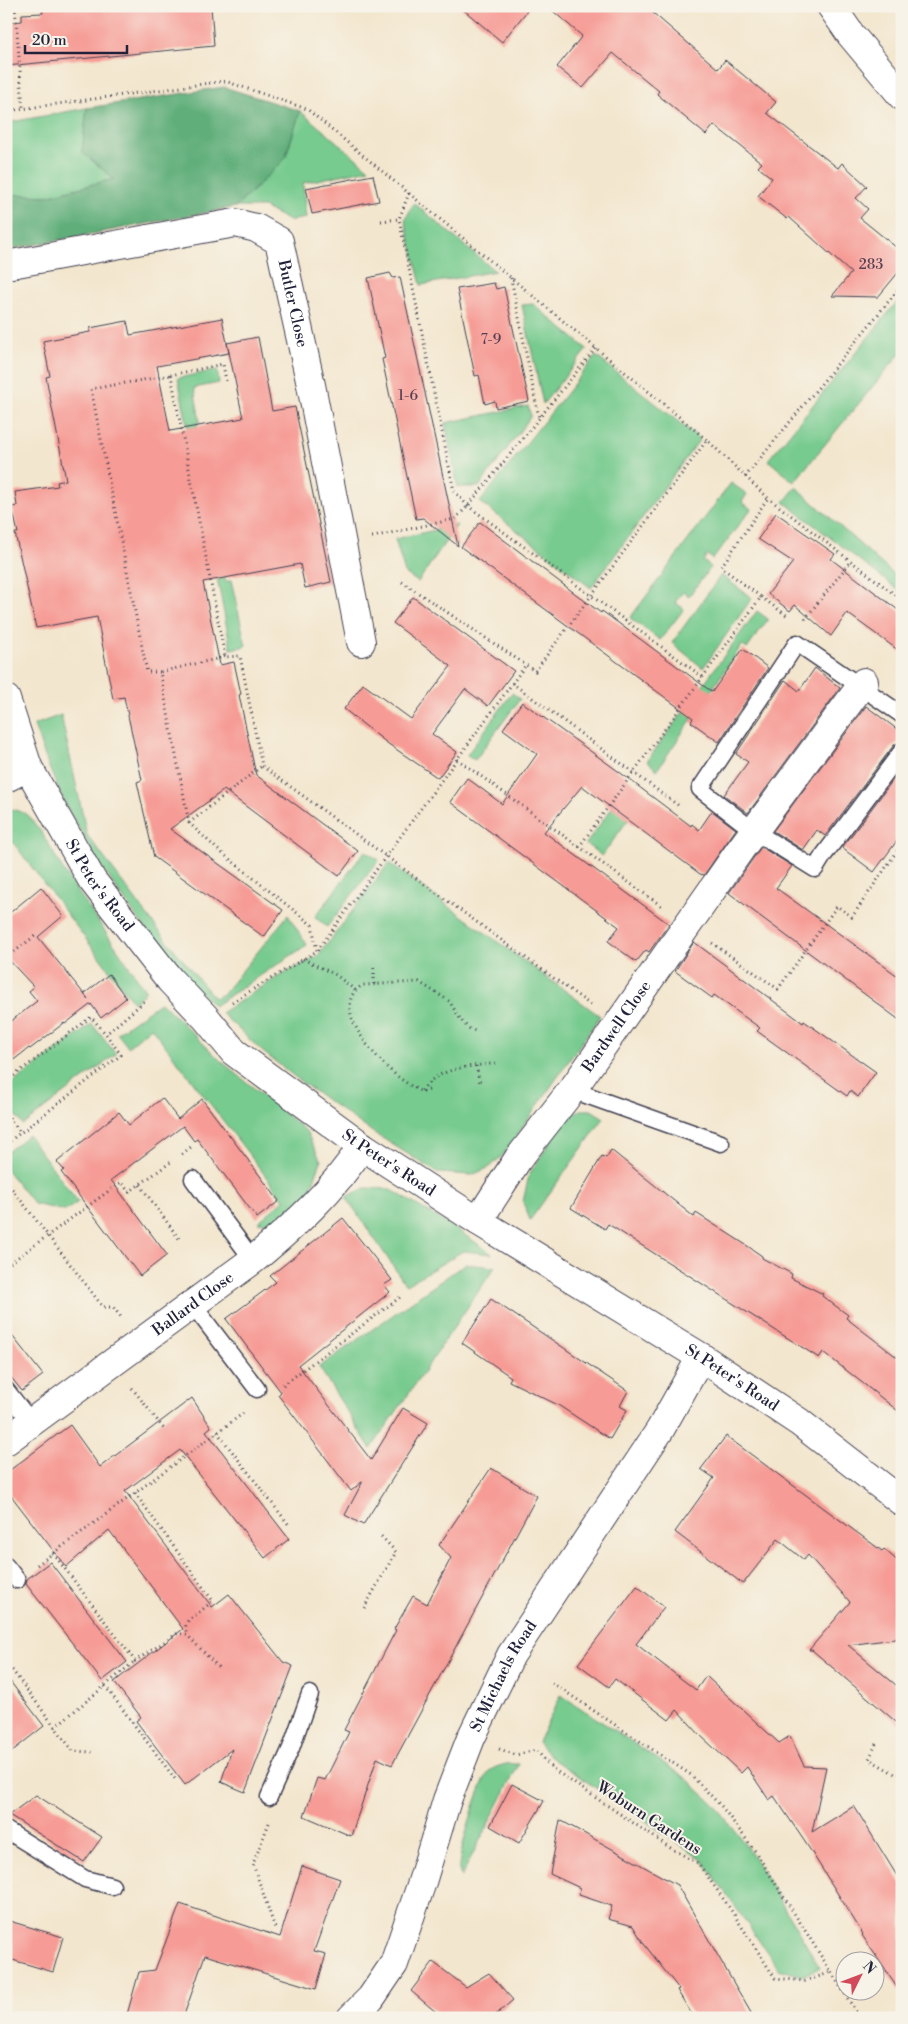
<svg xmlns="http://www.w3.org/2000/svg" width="908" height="2024" viewBox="0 0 908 2024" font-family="'Libre Bodoni',serif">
  <rect width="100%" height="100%" fill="#f7f3e8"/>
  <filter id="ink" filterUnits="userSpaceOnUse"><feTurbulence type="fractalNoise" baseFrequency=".02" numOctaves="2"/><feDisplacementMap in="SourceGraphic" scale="10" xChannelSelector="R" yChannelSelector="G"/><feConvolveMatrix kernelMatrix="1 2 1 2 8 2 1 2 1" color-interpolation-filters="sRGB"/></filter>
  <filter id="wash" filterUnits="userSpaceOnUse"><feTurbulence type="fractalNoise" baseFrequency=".0096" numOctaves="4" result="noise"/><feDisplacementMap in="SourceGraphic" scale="20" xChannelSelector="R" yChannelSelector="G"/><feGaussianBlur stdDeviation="1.12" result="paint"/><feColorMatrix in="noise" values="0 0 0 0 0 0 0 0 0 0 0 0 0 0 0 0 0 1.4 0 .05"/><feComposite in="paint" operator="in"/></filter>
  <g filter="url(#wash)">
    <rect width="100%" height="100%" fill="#f3e6ce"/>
    <path fill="#77cb8f" stroke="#4c7665" d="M87,108L82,152L114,179L46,196L6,194V123Z
      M300,111L369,169L303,183L306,218L289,221L264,207H236L285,159Z
      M414,203L495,271L421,285L405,220Z
      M902,296V351L794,482L768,460Z
      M533,304L587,349L543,404L522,305Z
      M596,356L700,439L591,588L480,502Z
      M217,370L219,383L194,388L200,422L197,423L226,582L231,580L246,646L231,649L178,378Z
      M528,406L531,416L479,487H458L445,423Z
      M731,483L747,494L742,502L751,509L713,559L707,555L703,561L711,567L689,596L683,592L675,602L684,609L660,640L630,618Z
      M796,487L902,582V593L784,502Z
      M457,525L418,582L405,573L395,539Z
      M721,575L752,598L703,668L672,643Z
      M757,611L768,619L747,649L742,645L657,770L647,761Z
      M512,693L520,699L475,760L467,755Z
      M61,715L87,835L156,927L214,998L223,994L288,915L307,945L214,1006C157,951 101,873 65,803C52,778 43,751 34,725Z
      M629,784L645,796L602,856L586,844Z
      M6,807L27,814L42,833L63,870L146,991L134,1003L6,833Z
      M365,851L379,860L327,927L315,917Z
      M389,863L600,1016L504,1154L490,1167L472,1175L438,1173L371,1131L304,1084L263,1052L221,1013L276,978L318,956Z
      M161,1002L221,1061L306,1131L321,1161L309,1194L272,1224L258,1222L284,1200L151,1027L128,1047L117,1033Z
      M92,1024L116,1054L23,1125L6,1102V1088Z
      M580,1110H591L604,1118L530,1220L523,1202L529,1175L564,1120Z
      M28,1135L78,1202L65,1211L34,1204L6,1169V1153Z
      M365,1188L390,1189L458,1230L492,1254L463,1251L406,1285L346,1197Z
      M465,1264L495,1267L371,1449L319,1367Z
      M561,1695L686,1778L715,1805L751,1852L820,1968L802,1976L779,1969L701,1858L554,1760L538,1742Z
      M506,1764H519L461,1877C461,1876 459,1871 459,1870C458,1855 479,1784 489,1772C493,1767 500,1766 506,1764Z"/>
    <path fill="#61af7a" stroke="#42685a" d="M224,87L300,111L285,159L236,207L6,250V194L47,196L114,179L82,152L87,108Z"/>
    <g id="blocks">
      <path fill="#f69b95" d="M42,6H211L214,46L6,66V23L22,21V14L43,13Z
        M459,6H531L502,42Z
        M547,6H645L718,69L725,60L776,102L767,113L838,168L842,163L867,186L856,198L868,209L860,218L902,252V268L878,297L832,296L851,273L789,217L787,219L758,196L772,178L758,167L762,163L714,125L706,135L657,94L659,91L613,53L583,88L557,67L582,36Z
        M373,175L379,201L312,214L306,188Z
        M390,273L393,278L400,277L458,546L423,518L416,519L382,359L385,358L368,278Z
        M494,283L496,289L504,287L529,401L496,408L495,401L485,404L479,375L475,376L457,289Z
        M222,318L229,353L157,366L170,431L243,418L227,343L258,337L272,411L295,407L331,582L305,588L300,564L203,582L220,665L234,662L241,694L239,695L256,775L358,851L339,876L224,790L170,829L283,910L264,937L154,857L137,782L142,780L124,697L113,699L97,617L36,628L15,533H18L12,507L17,506L15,492L58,486L57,482L66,480L46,377L50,376L43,341L90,332V328L127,321L130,335Z
        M776,513L835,554L831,559L902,613V653L847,613L831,636L795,605L790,611L768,594L793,562L758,539Z
        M480,522L601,613L602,611L712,692L743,649L768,668L719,742L691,722L693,718L461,547Z
        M413,597L514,671L488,706L465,689L432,734L457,752L438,778L387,743L344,709L363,684L411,719L451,666L393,623Z
        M815,668L840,688L748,813L724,795L748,762L736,754L785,680L799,691Z
        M522,702L618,771L691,826L692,824L699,830L712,811L736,829L704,875L700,874L582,786L544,832L669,924L649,952L646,950L636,962L608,941L619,927L450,802L467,778L502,804L537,754L503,729Z
        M866,706L902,733V741L894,745L825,836L817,830L803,850L773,831Z
        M902,768V834L874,872L842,848Z
        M761,847L792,866L776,888L902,979V1022L729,893Z
        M41,887L63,916L38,937L88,999L84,994L109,974L126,998L101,1018L91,1004L65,1024L64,1023L30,1049L29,1048L6,1066V1025L37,1001L29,991L34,987L6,957V916Z
        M694,942L803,1023L804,1021L876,1072L858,1097L850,1091L847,1096L757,1031L760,1028L714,995L712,998L675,971Z
        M162,1098L178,1119L202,1099L279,1201L257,1218L197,1139L194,1141L183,1126L111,1180L167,1255L140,1276L61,1172L64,1170L57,1162L119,1112L129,1125Z
        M611,1150L694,1217L696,1213L746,1245L762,1256V1258L792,1274L791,1278L823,1294L822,1296L848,1315L846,1318L902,1361V1414L823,1352L819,1358L608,1224L605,1229L571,1208L602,1156L606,1158Z
        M343,1218L392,1280L384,1285L390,1292L298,1365L371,1460L403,1408L428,1423L363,1525L345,1515L363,1481L351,1491L278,1395L281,1392L226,1319L276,1282L270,1276Z
        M491,1299L628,1391L620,1406L627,1410L610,1439L558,1405L509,1381L511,1377L462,1343Z
        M6,1328L43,1375L22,1391L6,1371Z
        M192,1398L211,1427L206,1431L289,1539L265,1558L180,1450L125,1491L212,1607L229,1594L283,1662L293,1666L245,1792L221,1782L232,1749L185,1785L136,1721L141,1717L114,1682L183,1629L109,1530L66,1567L6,1489V1473L70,1425L100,1467Z
        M726,1436L882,1551L884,1549L902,1565V1638L848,1645L902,1690V1727L812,1650H809L850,1602L808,1555L804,1560L778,1539L743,1584L675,1532L714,1478L701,1469Z
        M491,1468L537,1496L392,1765L377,1758L351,1836L304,1816L317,1778L325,1780L349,1732L344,1730L396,1630L394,1629L413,1596L427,1604L451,1558L439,1545Z
        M50,1562L127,1662L102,1681L26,1584L27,1579Z
        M637,1586L664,1607L636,1644L696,1690L706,1676L779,1743L790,1736L804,1766L826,1767L812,1832L854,1806L902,1884V1995L862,1935L863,1934L809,1848L774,1796L769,1800L747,1767L741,1773L700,1735L677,1710L669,1720L615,1679L609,1687L578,1664Z
        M6,1676L44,1726L6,1756Z
        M512,1784L544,1801L519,1843L490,1826Z
        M36,1795L102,1837L84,1862L9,1815Z
        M560,1820L677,1885L754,2018H694L677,1990L679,1989L644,1944L633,1926L608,1919L612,1906L579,1895L580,1888L550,1874Z
        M302,1866L340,1879L314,1951L326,1954L316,1989L205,1955L183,2018H126L139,1972L155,1970L180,1904L280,1937Z
        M6,1920L63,1937L53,1972L6,1958Z
        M433,1962L466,1987L489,1973L513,2000L492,2018H443L411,1991Z"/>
    </g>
  </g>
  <g filter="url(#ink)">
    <use href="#blocks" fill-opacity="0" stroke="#413f51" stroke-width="1"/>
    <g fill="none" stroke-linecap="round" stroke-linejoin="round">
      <defs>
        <path id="service" d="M902,715L797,643L700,789L754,831L815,869L823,856L902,751
          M572,1090L721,1143
          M193,1179L253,1260
          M193,1305L257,1389
          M6,1390L31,1422
          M6,1566L17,1580
          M269,1797L291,1748L310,1694
          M6,1830L85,1879L112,1886"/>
        <g id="minor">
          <path d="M831,6L851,35L902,96"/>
          <path id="s1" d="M6,265L235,223L256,228L279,241L311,385L361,642"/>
          <path id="s2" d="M6,699L28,767L92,880L170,980L206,1018L234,1052L362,1146L478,1221L701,1357L799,1422L902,1502"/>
          <path d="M6,778L28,767"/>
          <path id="s3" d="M478,1221L518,1159L572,1090L740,850L864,682"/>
          <path id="s4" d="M6,1441L253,1260C293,1227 334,1190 362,1146"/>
          <path id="s5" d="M351,2018L371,1998L394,1964L422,1882L447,1800L471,1738L511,1655L660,1430L701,1357"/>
        </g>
      </defs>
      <use href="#service" stroke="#413f51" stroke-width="19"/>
      <use href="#minor" stroke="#413f51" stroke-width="30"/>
      <path stroke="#413f51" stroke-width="3" stroke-dasharray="1 4" stroke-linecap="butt" d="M15,6L23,108
        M6,111L225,81L307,109L707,440L768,498L902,600
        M409,193L399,219L454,491L468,506L703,677
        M381,221L399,219
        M511,278L539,418
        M226,381L223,364L171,375L225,657L240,656L262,766L592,1006
        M745,477L902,285
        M372,537L455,519L468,506L596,348
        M402,582L535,671L707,440
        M761,597L789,617
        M805,619L851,561
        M225,657L160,672L189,823L217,849L312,925L317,951
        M160,672H147L91,389L171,375
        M512,683L679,806
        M457,759L663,907
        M189,823L262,766
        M579,847L761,597L721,567L768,498
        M712,943L778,989L837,906L852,917L902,844
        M6,958L35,936
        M303,959L336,975L355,990
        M374,968V985
        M232,1002L317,951L525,666
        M476,1066L480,1083
        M6,1082L91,1017L106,1034
        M429,1090L422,1092C413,1087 404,1082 396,1075C377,1060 326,1005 363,985L419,982L449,1001L463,1023L470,1029L478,1032
        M422,1091C438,1066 471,1067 498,1063
        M6,1114L21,1133
        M6,1144L121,1055L106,1034L147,999
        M182,1154L191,1147
        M6,1181L103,1307H113L121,1317
        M140,1185L180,1240
        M6,1266L121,1182L129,1192L171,1162
        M283,1385L403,1295
        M132,1388L164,1429
        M217,1432L289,1525
        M135,1493L213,1601L188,1621L186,1626L187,1635
        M53,1553L135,1661L178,1633L187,1635L220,1669
        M37,1565L245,1412
        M364,1608L396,1552L380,1535
        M6,1662L73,1751L92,1752
        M552,1683L691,1775L722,1807L755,1851L860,2018
        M105,1686L175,1779
        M55,1727L135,1661
        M876,1744L869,1759L895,1774L902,1773
        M499,1749L516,1755L536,1750L553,1769L672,1849L698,1863L729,1907L775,1978L805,1981L832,1972
        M269,1823L253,1864L275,1928"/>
      <use href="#service" stroke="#fff" stroke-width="16"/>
      <use href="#minor" stroke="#fff" stroke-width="28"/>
    </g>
  </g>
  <g text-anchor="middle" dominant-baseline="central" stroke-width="4" stroke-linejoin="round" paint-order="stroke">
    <g font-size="14" fill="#574052">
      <text x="871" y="265">283</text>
      <text x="491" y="340">7-9</text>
      <text x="408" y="396">1-6</text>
    </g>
    <g font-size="16" fill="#22223b" stroke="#f7f3e8">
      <text stroke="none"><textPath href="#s1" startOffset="345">Butler Close</textPath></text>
      <text stroke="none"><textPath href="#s2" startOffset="210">St Peter's Road</textPath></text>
      <text stroke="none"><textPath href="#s3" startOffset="239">Bardwell Close</textPath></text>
      <text stroke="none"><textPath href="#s2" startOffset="615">St Peter's Road</textPath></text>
      <text stroke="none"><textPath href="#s4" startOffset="232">Ballard Close</textPath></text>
      <text stroke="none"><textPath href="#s2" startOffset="1020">St Peter's Road</textPath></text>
      <text stroke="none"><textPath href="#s5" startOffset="378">St Michaels Road</textPath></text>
      <text transform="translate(649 1818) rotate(33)">Woburn Gardens</text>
    </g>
  </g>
  <rect width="908" height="2024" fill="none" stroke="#f7f3e8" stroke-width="25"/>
  <g transform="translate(860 1976) rotate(48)"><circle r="24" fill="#f7f3e8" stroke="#a29fa3"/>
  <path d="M0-4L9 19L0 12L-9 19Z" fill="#d1495b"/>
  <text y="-8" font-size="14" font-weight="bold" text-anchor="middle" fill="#22223b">N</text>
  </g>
  <path d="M25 45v8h102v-8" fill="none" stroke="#22223b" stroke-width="2.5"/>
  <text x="32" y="45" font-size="15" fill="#22223b" stroke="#f7f3e8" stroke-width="4" paint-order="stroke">20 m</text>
</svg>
